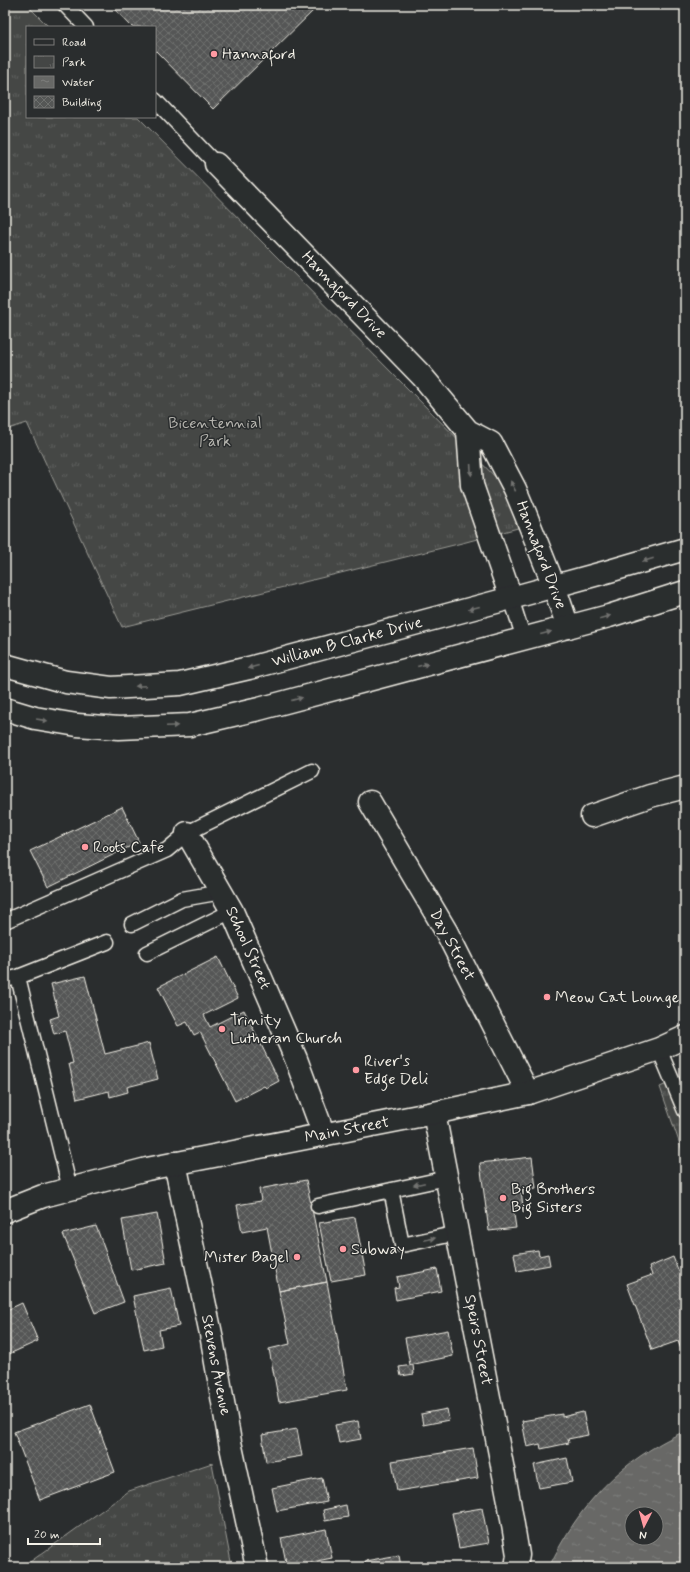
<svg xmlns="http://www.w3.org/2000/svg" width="690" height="1572" viewBox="0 0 690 1572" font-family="Mynerve,sans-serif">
  <defs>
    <pattern id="park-tufts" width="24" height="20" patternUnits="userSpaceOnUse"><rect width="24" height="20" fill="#444645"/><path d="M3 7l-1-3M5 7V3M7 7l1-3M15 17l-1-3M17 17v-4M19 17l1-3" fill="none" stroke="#606160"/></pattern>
    <pattern id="water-ripples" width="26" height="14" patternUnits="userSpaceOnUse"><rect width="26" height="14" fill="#676866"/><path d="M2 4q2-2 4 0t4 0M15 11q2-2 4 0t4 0" fill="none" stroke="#7d7e7c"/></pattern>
    <pattern id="building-cross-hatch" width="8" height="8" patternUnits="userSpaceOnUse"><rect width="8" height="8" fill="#555756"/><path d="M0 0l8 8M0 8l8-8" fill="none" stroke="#6e706e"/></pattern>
  </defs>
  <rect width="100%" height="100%" fill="#2a2d2e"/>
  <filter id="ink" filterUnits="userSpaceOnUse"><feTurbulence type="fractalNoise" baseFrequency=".025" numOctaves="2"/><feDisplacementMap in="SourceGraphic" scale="8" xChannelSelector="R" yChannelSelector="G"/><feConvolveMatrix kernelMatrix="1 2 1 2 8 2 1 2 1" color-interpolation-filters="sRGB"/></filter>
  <g filter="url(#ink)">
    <path fill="url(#park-tufts)" stroke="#9c9c96" d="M5,5H27L49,27H27V117H138L540,522L466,542L122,627L27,423L5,430Z
      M685,1076V1159L660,1087Z
      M212,1463L232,1567H23L129,1491Z"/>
    <path fill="url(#water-ripples)" stroke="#9f9f9a" fill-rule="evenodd" d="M685,1431V1567H549C580,1503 620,1461 685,1431ZM632,1514H656V1538H632Z"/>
    <path fill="url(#building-cross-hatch)" stroke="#f4f1e8" d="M111,5H319L213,109L155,50V27H132Z
      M685,405V433L680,429L681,409Z
      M685,434V442L681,438Z
      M122,807L139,842L48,887L30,851Z
      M218,957L238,998L204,1015L210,1027L244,1010L279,1081L266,1088L264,1086L235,1101L200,1032L194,1035L187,1022L178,1026L158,987Z
      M85,976L105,1054L149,1043L158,1079L127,1087L128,1092L110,1097L109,1091L77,1099L69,1064L73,1063L65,1031L54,1034L50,1019L59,1016L51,984Z
      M532,1157L536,1188L521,1190L523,1207L513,1208L516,1228L489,1231L480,1163Z
      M306,1180L327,1282L279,1291L267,1227L242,1232L237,1205L261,1201L259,1189Z
      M157,1214L166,1263L131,1270L122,1220Z
      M355,1217L366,1275L331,1281L319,1223Z
      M96,1226L124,1302L95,1313L63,1234Z
      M538,1250L539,1256L548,1254L550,1265L517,1271L514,1254Z
      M673,1257L679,1272L685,1269V1349L681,1350L678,1341L652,1350L627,1284L652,1275L649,1267Z
      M437,1269L441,1291L396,1300L394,1288L399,1287L397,1277Z
      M327,1282L347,1390L279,1402L269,1349L290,1344L279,1291Z
      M171,1288L179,1326L159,1330L162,1346L144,1350L133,1296Z
      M22,1303L38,1341L7,1355L5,1350V1311Z
      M448,1330L453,1356L410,1365L405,1338Z
      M413,1365L414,1374L401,1376L399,1367Z
      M90,1404L115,1472L40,1500L14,1432Z
      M447,1409L449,1420L423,1425L421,1414Z
      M583,1412L588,1435L568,1439L569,1443L541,1449L540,1444L527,1447L522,1421L562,1414V1417Z
      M358,1421L361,1439L339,1443L335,1425Z
      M297,1429L302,1456L266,1462L262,1435Z
      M473,1448L478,1478L397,1491L392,1461Z
      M567,1458L572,1482L539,1488L534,1465Z
      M322,1478L327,1502L277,1511L272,1488Z
      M346,1505L348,1517L325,1521L323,1510Z
      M482,1508L489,1543L459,1548L452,1513Z
      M326,1529L332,1558L287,1567L281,1538Z
      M399,1555L401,1567H366L365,1561Z"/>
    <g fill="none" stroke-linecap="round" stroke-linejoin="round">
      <defs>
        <path id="lane" d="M65,5L86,27
          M155,100L216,164
          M511,598L524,639
          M5,921L167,850L187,833L312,771
          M132,924L182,899L222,892
          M147,953L232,911
          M18,977L107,942
          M5,980L18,977L70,1189
          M659,1049L685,1111
          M391,1190L402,1245L458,1233
          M318,1206L447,1178"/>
        <path id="street" d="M216,164L422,376L468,431L491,443L515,489L525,513L554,586L568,627
          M468,431L472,485L511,598
          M370,802L446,931L528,1093
          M592,816L650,796L685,787
          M187,833L232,911L296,1059L324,1135
          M434,1113L509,1501L518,1555L516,1567
          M175,1163L211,1334L230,1442L257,1567"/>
        <path id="secondary" d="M5,1211L43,1196L147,1169L434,1113L528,1093L659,1049L685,1037"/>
        <path id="highway" d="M5,665L66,682L111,688L180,684L249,668L511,598L606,572L685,549
          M5,709L35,718L77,725L119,728L190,725L259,709L609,616L685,592"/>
      </defs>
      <use href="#lane" stroke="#f4f1e8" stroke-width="17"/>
      <use href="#street" stroke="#f4f1e8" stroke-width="25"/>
      <use href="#secondary" stroke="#f4f1e8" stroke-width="25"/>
      <use href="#highway" stroke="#f4f1e8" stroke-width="25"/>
      <use href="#lane" stroke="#2a2d2e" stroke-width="14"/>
      <use href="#street" stroke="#2a2d2e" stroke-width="22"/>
      <use href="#secondary" stroke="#2a2d2e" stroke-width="22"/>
      <use href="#highway" stroke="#2a2d2e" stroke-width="22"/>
    </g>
    <defs><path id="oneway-solid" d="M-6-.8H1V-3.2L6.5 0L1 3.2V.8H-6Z"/></defs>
    <g fill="#71726f">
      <use href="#oneway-solid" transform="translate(471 470) rotate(86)"/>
      <use href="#oneway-solid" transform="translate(513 486) rotate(-116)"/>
      <use href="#oneway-solid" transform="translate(648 560) rotate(163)"/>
      <use href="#oneway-solid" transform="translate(474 608) rotate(165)"/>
      <use href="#oneway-solid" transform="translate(605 617) rotate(-16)"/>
      <use href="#oneway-solid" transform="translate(546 633) rotate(-15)"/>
      <use href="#oneway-solid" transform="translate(423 665) rotate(-15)"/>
      <use href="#oneway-solid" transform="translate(253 667) rotate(165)"/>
      <use href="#oneway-solid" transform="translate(141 686) rotate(177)"/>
      <use href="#oneway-solid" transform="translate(297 699) rotate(-15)"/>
      <use href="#oneway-solid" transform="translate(42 720) rotate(9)"/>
      <use href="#oneway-solid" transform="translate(172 726) rotate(-2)"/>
      <use href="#oneway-solid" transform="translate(419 1184) rotate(168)"/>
      <use href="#oneway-solid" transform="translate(430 1239) rotate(-12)"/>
    </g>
  </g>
  <g fill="#ff9aa2" stroke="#2a2d2e" stroke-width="1.5">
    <circle cx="214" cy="54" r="4"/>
    <circle cx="85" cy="847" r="4"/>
    <circle cx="547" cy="997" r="4"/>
    <circle cx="222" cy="1029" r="4"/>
    <circle cx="356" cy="1070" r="4"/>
    <circle cx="503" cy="1198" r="4"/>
    <circle cx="343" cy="1249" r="4"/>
    <circle cx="297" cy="1257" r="4"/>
  </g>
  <g text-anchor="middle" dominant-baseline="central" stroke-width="3" stroke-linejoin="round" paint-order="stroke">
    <g font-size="16" fill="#f4f1e8" stroke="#2a2d2e" text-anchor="start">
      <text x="222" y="54">Hannaford</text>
      <text x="93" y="847">Roots Cafe</text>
      <text x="555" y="997">Meow Cat Lounge</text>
      <text x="230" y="1020">Trinity<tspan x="230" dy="18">Lutheran Church</tspan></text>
      <text x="364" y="1061">River's<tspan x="364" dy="18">Edge Deli</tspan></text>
      <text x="511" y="1189">Big Brothers<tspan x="511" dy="18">Big Sisters</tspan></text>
      <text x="351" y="1249">Subway</text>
      <text x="289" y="1257" text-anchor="end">Mister Bagel</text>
    </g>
    <g font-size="16" fill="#f4f1e8" stroke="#2a2d2e">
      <text transform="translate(344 295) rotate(46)">Hannaford Drive</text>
      <text transform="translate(541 555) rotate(69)">Hannaford Drive</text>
      <text transform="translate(347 642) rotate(-15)">William B Clarke Drive</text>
      <text transform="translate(452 945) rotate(62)">Day Street</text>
      <text transform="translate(248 948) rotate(66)">School Street</text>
      <text transform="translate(347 1130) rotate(-11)">Main Street</text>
      <text transform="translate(478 1340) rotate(79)">Speirs Street</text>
      <text transform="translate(216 1365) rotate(79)">Stevens Avenue</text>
    </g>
    <g font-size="16" fill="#b6b5af" stroke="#2a2d2e">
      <text x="215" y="423">Bicentennial<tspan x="215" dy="18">Park</tspan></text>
    </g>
  </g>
  <rect width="690" height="1572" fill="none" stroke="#2a2d2e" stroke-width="20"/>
  <rect x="10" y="10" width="670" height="1552" fill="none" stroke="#f4f1e8" stroke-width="1.5" filter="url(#ink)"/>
  <rect x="26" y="26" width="130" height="92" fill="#2a2d2e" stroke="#7b7b78"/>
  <rect x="34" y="39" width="20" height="6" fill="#2a2d2e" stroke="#7b7b78"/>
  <text x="62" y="46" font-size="12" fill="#f4f1e8">Road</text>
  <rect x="34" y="56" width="20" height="12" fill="url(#park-tufts)" stroke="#7b7b78"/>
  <text x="62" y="66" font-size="12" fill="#f4f1e8">Park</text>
  <rect x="34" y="76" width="20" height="12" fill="url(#water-ripples)" stroke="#7b7b78"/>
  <text x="62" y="86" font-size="12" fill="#f4f1e8">Water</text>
  <rect x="34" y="96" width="20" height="12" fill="url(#building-cross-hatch)" stroke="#7b7b78"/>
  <text x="62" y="106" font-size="12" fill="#f4f1e8">Building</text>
  <g transform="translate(644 1526) rotate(186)"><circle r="19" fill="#2a2d2e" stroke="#7b7b78"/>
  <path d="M0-3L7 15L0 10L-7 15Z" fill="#ff9aa2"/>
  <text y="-6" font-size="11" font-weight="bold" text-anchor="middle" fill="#f4f1e8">N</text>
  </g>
  <path d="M28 1538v6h72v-6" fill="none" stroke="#f4f1e8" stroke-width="2"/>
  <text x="34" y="1538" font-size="12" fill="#f4f1e8" stroke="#2a2d2e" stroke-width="3" paint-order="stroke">20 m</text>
</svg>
